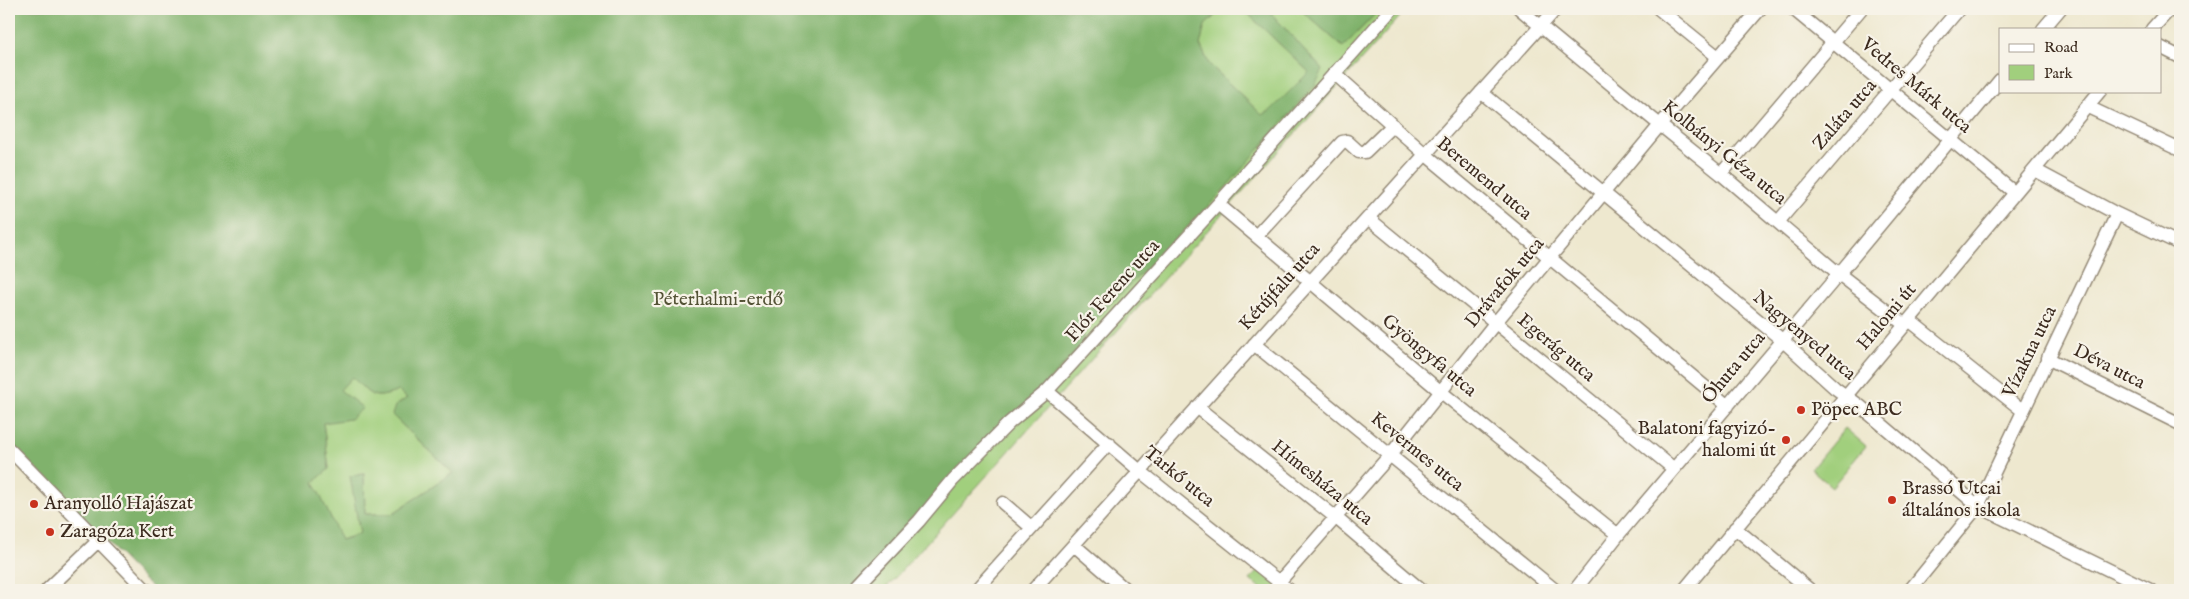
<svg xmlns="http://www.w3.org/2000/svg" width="2189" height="599" viewBox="0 0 2189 599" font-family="'IM FELL English',serif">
  <rect width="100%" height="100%" fill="#f7f3e8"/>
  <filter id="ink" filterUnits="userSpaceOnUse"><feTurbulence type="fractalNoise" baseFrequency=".02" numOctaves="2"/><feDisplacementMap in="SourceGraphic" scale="10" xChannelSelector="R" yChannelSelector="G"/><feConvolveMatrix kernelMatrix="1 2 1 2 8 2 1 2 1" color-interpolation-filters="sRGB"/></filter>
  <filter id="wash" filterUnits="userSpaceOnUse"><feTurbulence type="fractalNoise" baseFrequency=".0096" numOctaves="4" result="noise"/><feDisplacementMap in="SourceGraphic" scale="20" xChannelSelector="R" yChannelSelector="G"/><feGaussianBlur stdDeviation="1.12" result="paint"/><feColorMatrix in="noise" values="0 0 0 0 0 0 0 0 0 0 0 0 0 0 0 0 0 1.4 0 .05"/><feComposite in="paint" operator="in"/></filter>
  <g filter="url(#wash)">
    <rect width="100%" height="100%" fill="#eee8cf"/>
    <path fill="#a1cf7d" stroke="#6e7c4e" d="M1222,9H1243L1309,72L1270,111L1262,115L1209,64L1200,44L1205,25Z
      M1267,9H1300L1343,47L1380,9H1407L884,590H852L1083,344V332L1323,70Z
      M352,377C372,396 371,401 399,391L407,399L392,415L453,473L392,514H365L364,474L351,476L360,534L340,540L314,482L329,468L323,422L350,419L339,390Z
      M1845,428L1866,446L1832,487L1811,469Z
      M1260,568L1281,587L1279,590H1263L1250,580Z"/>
    <path fill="#80b26c" stroke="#5e6e45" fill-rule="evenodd" d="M9,9H1222L1205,25L1200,45L1209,64L1262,115L1270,111L1309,72L1243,9H1267L1323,70L1315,85L1220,194L1083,332V344L852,590H154L9,441ZM352,377C372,396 371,401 399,391L407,398L395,406L392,415L453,473L392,514H365L364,474L350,476L360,534L341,540L314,482L329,469L323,423L350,419L363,408L340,390Z
      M1300,9H1380L1343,47Z"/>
  </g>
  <g filter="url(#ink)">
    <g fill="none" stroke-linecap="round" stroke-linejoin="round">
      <defs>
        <path id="minor" d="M1520,9L1660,125L1721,174L1839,274L1905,325
          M1659,9L1718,57
          M1793,9L2015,193
          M2043,29L2060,9
          M2152,29L2170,9
          M2160,47L2180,57
          M1334,73L1425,154L1728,406
          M1481,92L1782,340L1835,388L1860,406L1978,506L2150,590
          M2088,107L2180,150
          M2035,170L2117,214L2180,244
          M1721,174L1861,9
          M1218,204L1440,391L1618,535
          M1368,218L1674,469
          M1778,222L1959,9
          M1256,236L1342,142L1347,141L1359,152H1365L1393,125
          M1909,320L2022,410
          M1254,344L1555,590
          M2047,358L2180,424
          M1047,391L1140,471L1289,590
          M1197,407L1335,517L1421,590
          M9,449L146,590
          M1003,503L1032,528
          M1735,528L1810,590
          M1074,545L1126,590
          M1279,582L1391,454L1496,322L1660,125L1760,9
          M47,590L98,541
          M854,590L919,521L953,480L1009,423L1047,391L1218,204L1392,9
          M976,590L1109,443
          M1033,590L1556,9
          M1575,590L1618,535L1839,274L2000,80
          M1684,590L2100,91
          M1910,590L1978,506L2117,214"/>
      </defs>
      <use href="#minor" stroke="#948976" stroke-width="15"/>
      <use href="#minor" stroke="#fff" stroke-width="12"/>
    </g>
  </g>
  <g fill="#c8321e" stroke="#f7f3e8" stroke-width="2">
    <circle cx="1801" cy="410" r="5"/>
    <circle cx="1786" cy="440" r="5"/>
    <circle cx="1892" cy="500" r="5"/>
    <circle cx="34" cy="504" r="5"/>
    <circle cx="50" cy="532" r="5"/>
  </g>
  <g text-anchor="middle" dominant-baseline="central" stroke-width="4.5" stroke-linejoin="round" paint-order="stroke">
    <g font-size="19" fill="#3b2a1e" stroke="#f7f3e8">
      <text transform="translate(1916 86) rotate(40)">Vedres Márk utca</text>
      <text transform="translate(1845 115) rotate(-49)">Zaláta utca</text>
      <text transform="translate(1724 153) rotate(39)">Kolbányi Géza utca</text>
      <text transform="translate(1484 179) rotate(40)">Beremend utca</text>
      <text transform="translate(1505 283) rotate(-50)">Drávafok utca</text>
      <text transform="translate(1280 287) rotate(-48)">Kétújfalu utca</text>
      <text transform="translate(1113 291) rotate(-48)">Flór Ferenc utca</text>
      <text transform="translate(1887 317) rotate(-50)">Halomi út</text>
      <text transform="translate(1804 336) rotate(40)">Nagyenyed utca</text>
      <text transform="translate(1556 348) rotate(40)">Egerág utca</text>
      <text transform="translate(2030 352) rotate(-64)">Vízakna utca</text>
      <text transform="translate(1429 356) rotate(40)">Gyöngyfa utca</text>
      <text transform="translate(2109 367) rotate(27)">Déva utca</text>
      <text transform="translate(1734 368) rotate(-50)">Óhuta utca</text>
      <text transform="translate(1417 452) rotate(39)">Kevermes utca</text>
      <text transform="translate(1179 477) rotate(39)">Tarkő utca</text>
      <text transform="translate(1322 483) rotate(39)">Hímesháza utca</text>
    </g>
    <g font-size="19" fill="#545336" stroke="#f7f3e8">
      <text x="718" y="300">Péterhalmi-erdő</text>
    </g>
    <g font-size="19" fill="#3b2a1e" stroke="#f7f3e8" text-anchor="start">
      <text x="1811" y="410">Pöpec ABC</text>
      <text x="1776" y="429" text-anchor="end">Balatoni fagyizó-<tspan x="1776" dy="22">halomi út</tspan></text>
      <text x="1902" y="489">Brassó Utcai<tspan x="1902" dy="22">általános iskola</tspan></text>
      <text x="44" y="504">Aranyolló Hajászat</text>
      <text x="60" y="532">Zaragóza Kert</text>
    </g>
  </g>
  <rect width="2189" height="599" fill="none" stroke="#f7f3e8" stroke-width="30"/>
  <rect x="1999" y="28" width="162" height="65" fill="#f7f3e8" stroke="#aca397"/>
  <rect x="2009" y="44" width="25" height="8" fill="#ffffff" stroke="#aca397"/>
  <text x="2044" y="52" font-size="15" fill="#3b2a1e">Road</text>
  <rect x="2009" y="65" width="25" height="15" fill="#a1cf7d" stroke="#aca397"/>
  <text x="2044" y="78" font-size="15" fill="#3b2a1e">Park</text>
</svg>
